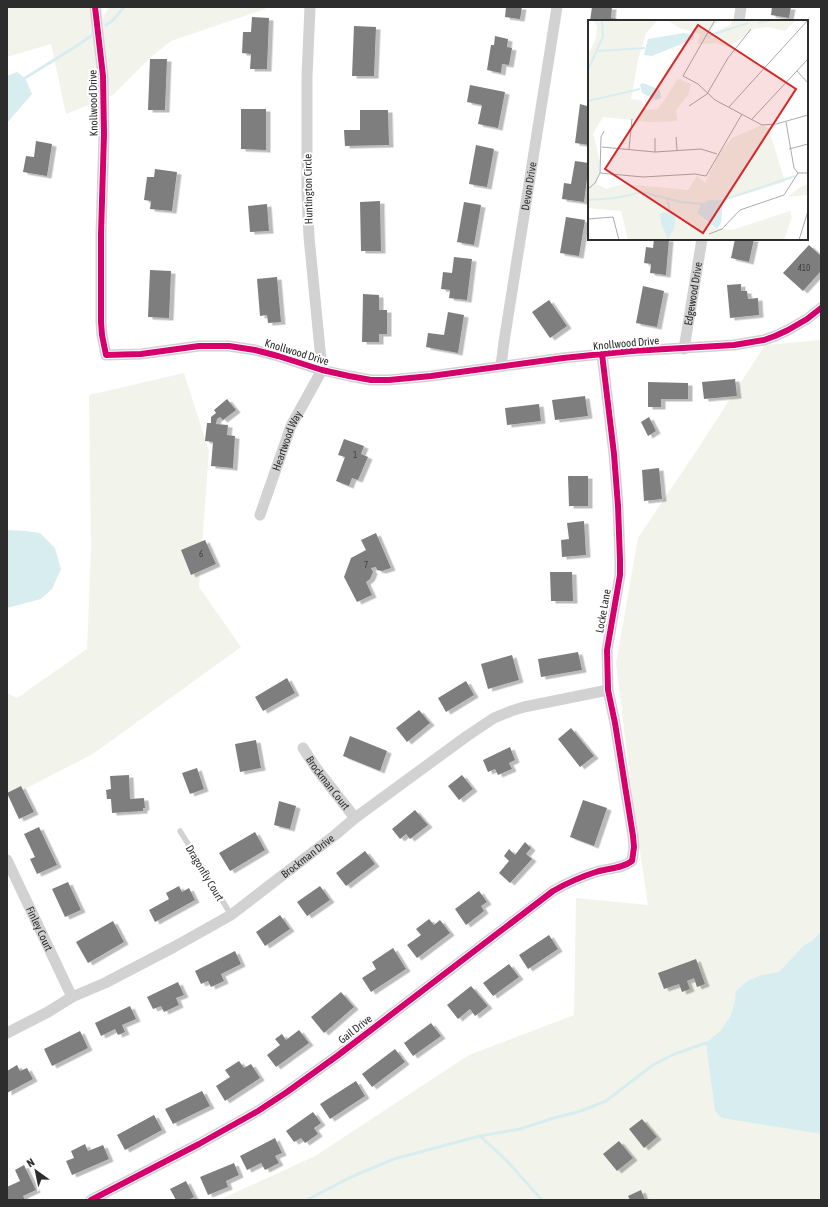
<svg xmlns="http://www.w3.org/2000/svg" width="828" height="1207" viewBox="0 0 828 1207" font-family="'Asap Condensed',sans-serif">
  <defs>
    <filter id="shadow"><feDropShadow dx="4.5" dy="2.5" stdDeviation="0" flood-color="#0004"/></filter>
  </defs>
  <rect width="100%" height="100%" fill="#fff"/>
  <path fill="#f2f4eb" d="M7,7H102L103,18L109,7H265V9L171,41L150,58L113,95L66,114L51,44L7,57Z
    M821,340V930L812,941L803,946L779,972L761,975L747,981L737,991L735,1000L730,1017L721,1030L706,1043L769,1125L821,1134V1200H219L315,1156L469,1055L574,1015L576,898L648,905L634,812L616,663L638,538L699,447L765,345Z
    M184,373L209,451L199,587L241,647L93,754L7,798V693L17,698L87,649L91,549L89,395Z"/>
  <path fill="#d8edf0" d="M17,72L25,78L32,94L7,123V76Z
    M7,530L25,531L40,533L55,548L61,569L52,589L41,599L7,608Z
    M820,932L821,933V1134L722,1118L715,1111L706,1043L721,1030L730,1017L735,1000L736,991L747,981L761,975L779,972L803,946L812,941Z"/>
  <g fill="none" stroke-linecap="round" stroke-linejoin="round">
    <path stroke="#d8edf0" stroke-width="3" d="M106,25L113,20L124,7
      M25,78L75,47L91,36
      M480,1136L506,1160L542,1200
      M307,1200L351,1177L394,1159L480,1136L520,1129L554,1118L581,1111L606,1101L653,1065L672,1055L706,1043H709"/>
  </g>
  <path fill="#7e7e7e" filter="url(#shadow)" d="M506,7H522L520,19L505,17Z
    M592,7H612L611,18L618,19L617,21H590Z
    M772,7H791L789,18L771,15Z
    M252,17L269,18L267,69H250L251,54L242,53L243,32H251Z
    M354,26L376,27L374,76H352Z
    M495,36L508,39L507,47L512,48L509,65L502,64L501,73L487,70L491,45H494Z
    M150,59H167L165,110H148Z
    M470,85L505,92L498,128L478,124L482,105L467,102Z
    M588,99H589V145L575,143L580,104L587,106Z
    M241,109H266V150L241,149Z
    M360,110H388L389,145L345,146L344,130H360Z
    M36,141L52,144L47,176L23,172L26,156L34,157Z
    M476,145L494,149L487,187L469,184Z
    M575,161L589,163L584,202L562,199L564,183L571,184Z
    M155,169L177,172L172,211L150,209L151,201L144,200L147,177H154Z
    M380,201L381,251H361L360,202Z
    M464,202L481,205L474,245L457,242Z
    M267,204L269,231L250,232L248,206Z
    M566,217L585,220L579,256L560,253Z
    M654,239H669L666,275L650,273L651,264L644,263L646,247L653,248Z
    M735,239H754L749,262L731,258Z
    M809,245L821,256V271L803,291L783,273Z
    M454,257L472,259L467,300L449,298L450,290L441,289L443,272L452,273Z
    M150,270L171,271L169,318L148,317Z
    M277,277L281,322L268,323L267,315L260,316L257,279Z
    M741,284V291H747L748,299L758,298L759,315L730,318L727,285Z
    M643,286L664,291L657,327L636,323Z
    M363,294L379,295V310H387V334H379V342H362Z
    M549,300L567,326L550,338L532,312Z
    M448,312L464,315L458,353L426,347L428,333L444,335Z
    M735,379L737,396L704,399L702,382Z
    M648,382L688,383V399H661V407H648Z
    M585,396L588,416L555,420L552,400Z
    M227,399L236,410L223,420L220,417L217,419L216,424L228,425L227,435L235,436L233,468L211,466L213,442L205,441L207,423H211V417L216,413L214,410Z
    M539,404L541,421L507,425L505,408Z
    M649,417L656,431L648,436L641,422Z
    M344,439L364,446L361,454L368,457L358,480L352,478L349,486L336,481L345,457L338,455Z
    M659,468L662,499L644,501L642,470Z
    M568,476H588V506H569Z
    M584,521L586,555L562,557L561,540L569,539L567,523Z
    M376,533L391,568L382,571L377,570L376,567L371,568L373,572L370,579L366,582L372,595L357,602L344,577L351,558L366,550L361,540Z
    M205,540L216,564L191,575L181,550Z
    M550,572H572L573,601H551Z
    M578,652L582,670L541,677L538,659Z
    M512,655L519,680L488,689L481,664Z
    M287,678L295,693L263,711L255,697Z
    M466,681L474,695L446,712L438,698Z
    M419,710L430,723L407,742L396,728Z
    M571,728L594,756L580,767L558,739Z
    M350,736L387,751L380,771L343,756Z
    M256,740L261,768L240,772L235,744Z
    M510,747L515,760L509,763L512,769L498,775L495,769L488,772L483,760Z
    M197,768L204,789L190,794L182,773Z
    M129,775L130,799L144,798L145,808H143V811L112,813L111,799H107L106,790L111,789L110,776Z
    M462,775L473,789L459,800L448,786Z
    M21,786L34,812L19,819L7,793Z
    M583,800L607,808L594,846L570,837Z
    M279,801L296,806L290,829L274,825Z
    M415,810L428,825L410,839L406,834L400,839L392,829Z
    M39,827L57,865L37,874L30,859L35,857L24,834Z
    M255,832L265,850L230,871L219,853Z
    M525,842L531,848L526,854L532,859L510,883L499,873L509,861L504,856L509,849L515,855Z
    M365,851L375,864L346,886L336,873Z
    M68,882L81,910L65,917L52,889Z
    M179,886L182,892L189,888L195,900L155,922L149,910L169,899L166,893Z
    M320,886L330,900L307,916L297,902Z
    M479,891L487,902L481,906L484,911L466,925L455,909Z
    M280,915L290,929L265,946L256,932Z
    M429,919L434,925L440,920L450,933L417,958L407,945L421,935L416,929Z
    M113,921L124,942L88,963L76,942Z
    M549,935L558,949L528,969L519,955Z
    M393,948L406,969L371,992L362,978L376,969L372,962Z
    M235,951L241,964L221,974L224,981L211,987L208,981L201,984L195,971Z
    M696,959L705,984L697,987L694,978L687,981L690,989L682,992L679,984L664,989L658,973Z
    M509,964L519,977L493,996L483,983Z
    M178,982L184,995L176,998L179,1005L164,1012L161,1006L153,1009L147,997Z
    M471,986L488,1006L475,1016L470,1009L458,1019L447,1005Z
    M341,992L354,1007L324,1033L311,1017Z
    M130,1006L136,1019L122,1025L125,1032L118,1035L115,1029L101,1036L95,1023Z
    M431,1023L441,1036L413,1056L404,1043Z
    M299,1030L309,1043L276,1067L267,1055L280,1045L275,1039L282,1034L286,1040Z
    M80,1031L88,1048L52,1066L44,1049Z
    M395,1049L405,1062L372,1087L362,1074Z
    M239,1061L244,1068L251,1064L260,1078L225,1101L216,1086L230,1077L225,1070Z
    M17,1065L20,1071L27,1068L33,1079L7,1093V1071Z
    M356,1081L365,1096L330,1119L320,1104Z
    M202,1091L210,1106L173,1124L165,1109Z
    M313,1112L321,1123L314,1128L318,1134L305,1143L301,1138L294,1142L286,1131Z
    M154,1115L162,1130L125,1150L117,1135Z
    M642,1119L657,1137L644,1148L629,1129Z
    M275,1138L282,1153L275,1156L279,1163L265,1170L261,1163L247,1170L240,1156Z
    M619,1141L633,1158L617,1171L603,1154Z
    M85,1144L88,1151L103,1145L109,1159L72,1175L66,1161L74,1158L71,1151Z
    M234,1163L239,1175L226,1181L228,1187L208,1195L200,1177Z
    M24,1165L36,1190L23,1196L25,1200H7V1187L20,1181L15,1170Z
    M186,1181L194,1197L188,1200H176L170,1189Z
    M641,1190L645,1200H630L628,1196Z"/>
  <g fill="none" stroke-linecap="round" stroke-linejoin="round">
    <path stroke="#d2d2d2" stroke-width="5.5" d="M180,831L197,858L231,915"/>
    <g stroke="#d2d2d2" stroke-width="11">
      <path d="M95,7L103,76L104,134L101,234V322L102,335L106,355L141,354L199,346H229L255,350L278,356L322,370L349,376L371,380H389L431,376L563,358L632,351L734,345L764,340L775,336L788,330L807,319L821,308"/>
      <path d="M739,21L741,7"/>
      <path id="s1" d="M684,349L702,239"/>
      <path id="s2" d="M501,366L504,342L557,7"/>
      <path id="s3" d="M260,515L291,426L322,370L309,237L307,194V76L310,7"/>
      <path id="s4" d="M303,748L316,768L355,818"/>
      <path id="s5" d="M7,860L72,997"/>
      <path id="s6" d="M7,1033L48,1012L72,997L105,983L174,947L231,915L335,835L355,818L467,736L494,718L511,711L524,707L608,690"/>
      <path d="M91,1200L199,1144L258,1111L287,1092L337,1056L553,891C567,883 580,877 596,872C609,868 621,869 632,861L634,847L633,836L615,723L608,690L607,650L620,575V560L618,506L614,454L602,354"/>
    </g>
    <defs>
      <path id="cycleway" d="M95,7L103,76L104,134L101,234V322L102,335L106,355L141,354L199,346H229L255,350L278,356L322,370L349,376L371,380H389L431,376L563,358L632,351L734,345L764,340L775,336L788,330L807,319L821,308
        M91,1200L199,1144L258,1111L287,1092L337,1056L553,891C567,883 580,877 596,872C609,868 621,869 632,861L634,847L633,836L615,723L608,690L607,650L620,575V560L618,506L614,454L602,354"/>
    </defs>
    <use href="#cycleway" stroke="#fff" stroke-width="8"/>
    <use href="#cycleway" stroke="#d6006c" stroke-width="6"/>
  </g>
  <g text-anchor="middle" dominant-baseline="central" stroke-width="4" stroke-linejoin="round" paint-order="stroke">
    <g font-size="9" fill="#414141">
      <text x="804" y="268">410</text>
      <text x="355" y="455">1</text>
      <text x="201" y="554">6</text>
      <text x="366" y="565">7</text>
    </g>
    <g font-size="11" fill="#2d2d2d" stroke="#fff">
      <text transform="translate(93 103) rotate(-91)">Knollwood Drive</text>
      <text stroke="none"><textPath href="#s2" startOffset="182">Devon Drive</textPath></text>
      <text transform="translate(308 189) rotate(-91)">Huntington Circle</text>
      <text stroke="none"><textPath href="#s1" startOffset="56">Edgewood Drive</textPath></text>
      <text transform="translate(626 343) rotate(-5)">Knollwood Drive</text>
      <text transform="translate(297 352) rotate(17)">Knollwood Drive</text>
      <text stroke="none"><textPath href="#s3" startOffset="79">Heartwood Way</textPath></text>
      <text transform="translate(603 611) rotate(-80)">Locke Lane</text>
      <text stroke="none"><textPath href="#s4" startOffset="43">Brockman Court</textPath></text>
      <text stroke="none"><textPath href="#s6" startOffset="350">Brockman Drive</textPath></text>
      <text transform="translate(205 873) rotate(59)">Dragonfly Court</text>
      <text stroke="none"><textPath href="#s5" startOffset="76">Finley Court</textPath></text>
      <text transform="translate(355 1029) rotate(-38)">Gail Drive</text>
    </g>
  </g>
  <g transform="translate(588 20)">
    <rect width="220" height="220" fill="#fff"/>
    <path d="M5,0H70L58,13L50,40L43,79L53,80L58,90L70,89L90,59L103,64L100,75L88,90L89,101L63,102L15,97L5,114L12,142L9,164L18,169L35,164L100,170L109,156L117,163L132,132L144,118L174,105L181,109L197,162L151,176L121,180L113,184L109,193L126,208L144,210L202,191L204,197L196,220H40L33,191L0,188V35L8,18L9,6ZM79,0H130L121,15L142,5L145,0H208L197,11L180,7L166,9L141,27L127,23L109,24L112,14L92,8ZM220,164V175L199,177L214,166Z" fill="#f2f4eb"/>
    <path d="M96,13L106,15V19L64,36L56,35L60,19ZM55,63L72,70L73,78L68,80L54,73L52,64ZM135,179L133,203L129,209L109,193L113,184L121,180ZM75,192L88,194L86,209L80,219L73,203L72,194Z" fill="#d8edf0"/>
    <path fill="none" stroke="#d8edf0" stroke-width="2" d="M170,3L182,0M120,16L160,3M10,31L57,28M0,50L15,16L14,0M0,81L52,69M79,178L82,192M0,180L28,178L54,172L93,182L114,184M135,180L207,156"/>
    <path fill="none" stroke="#ababab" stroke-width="1" d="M127,0L95,56L110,64L127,80L174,105L188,104L220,95M209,51L220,63M101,86L119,74L140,38L163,9M141,87L220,0M164,99L220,39M198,102L206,148L210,153H220M88,117L89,130M14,127L67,132L113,129L129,134M41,129L44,99M201,129L220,124M67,132V118M12,153L55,157L107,154L118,156L154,94M0,169L7,163L12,153L13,117L16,111M0,199L25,197L31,220M121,214L134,209L152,190L196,175L210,153M211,220L220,191"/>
    <path fill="#d62828" fill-opacity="0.15" stroke="#d62828" stroke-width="2" d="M110,5L208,69L115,213L17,149Z"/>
    <rect width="220" height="220" fill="none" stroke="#2d2d2d" stroke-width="2"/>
  </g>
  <rect width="828" height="1207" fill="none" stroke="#2d2d2d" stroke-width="16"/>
  <g transform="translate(36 1171) rotate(327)" stroke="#ffffff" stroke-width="3" paint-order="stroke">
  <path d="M0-3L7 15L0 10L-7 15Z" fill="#2d2d2d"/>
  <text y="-6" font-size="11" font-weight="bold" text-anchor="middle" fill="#2d2d2d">N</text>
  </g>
</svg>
